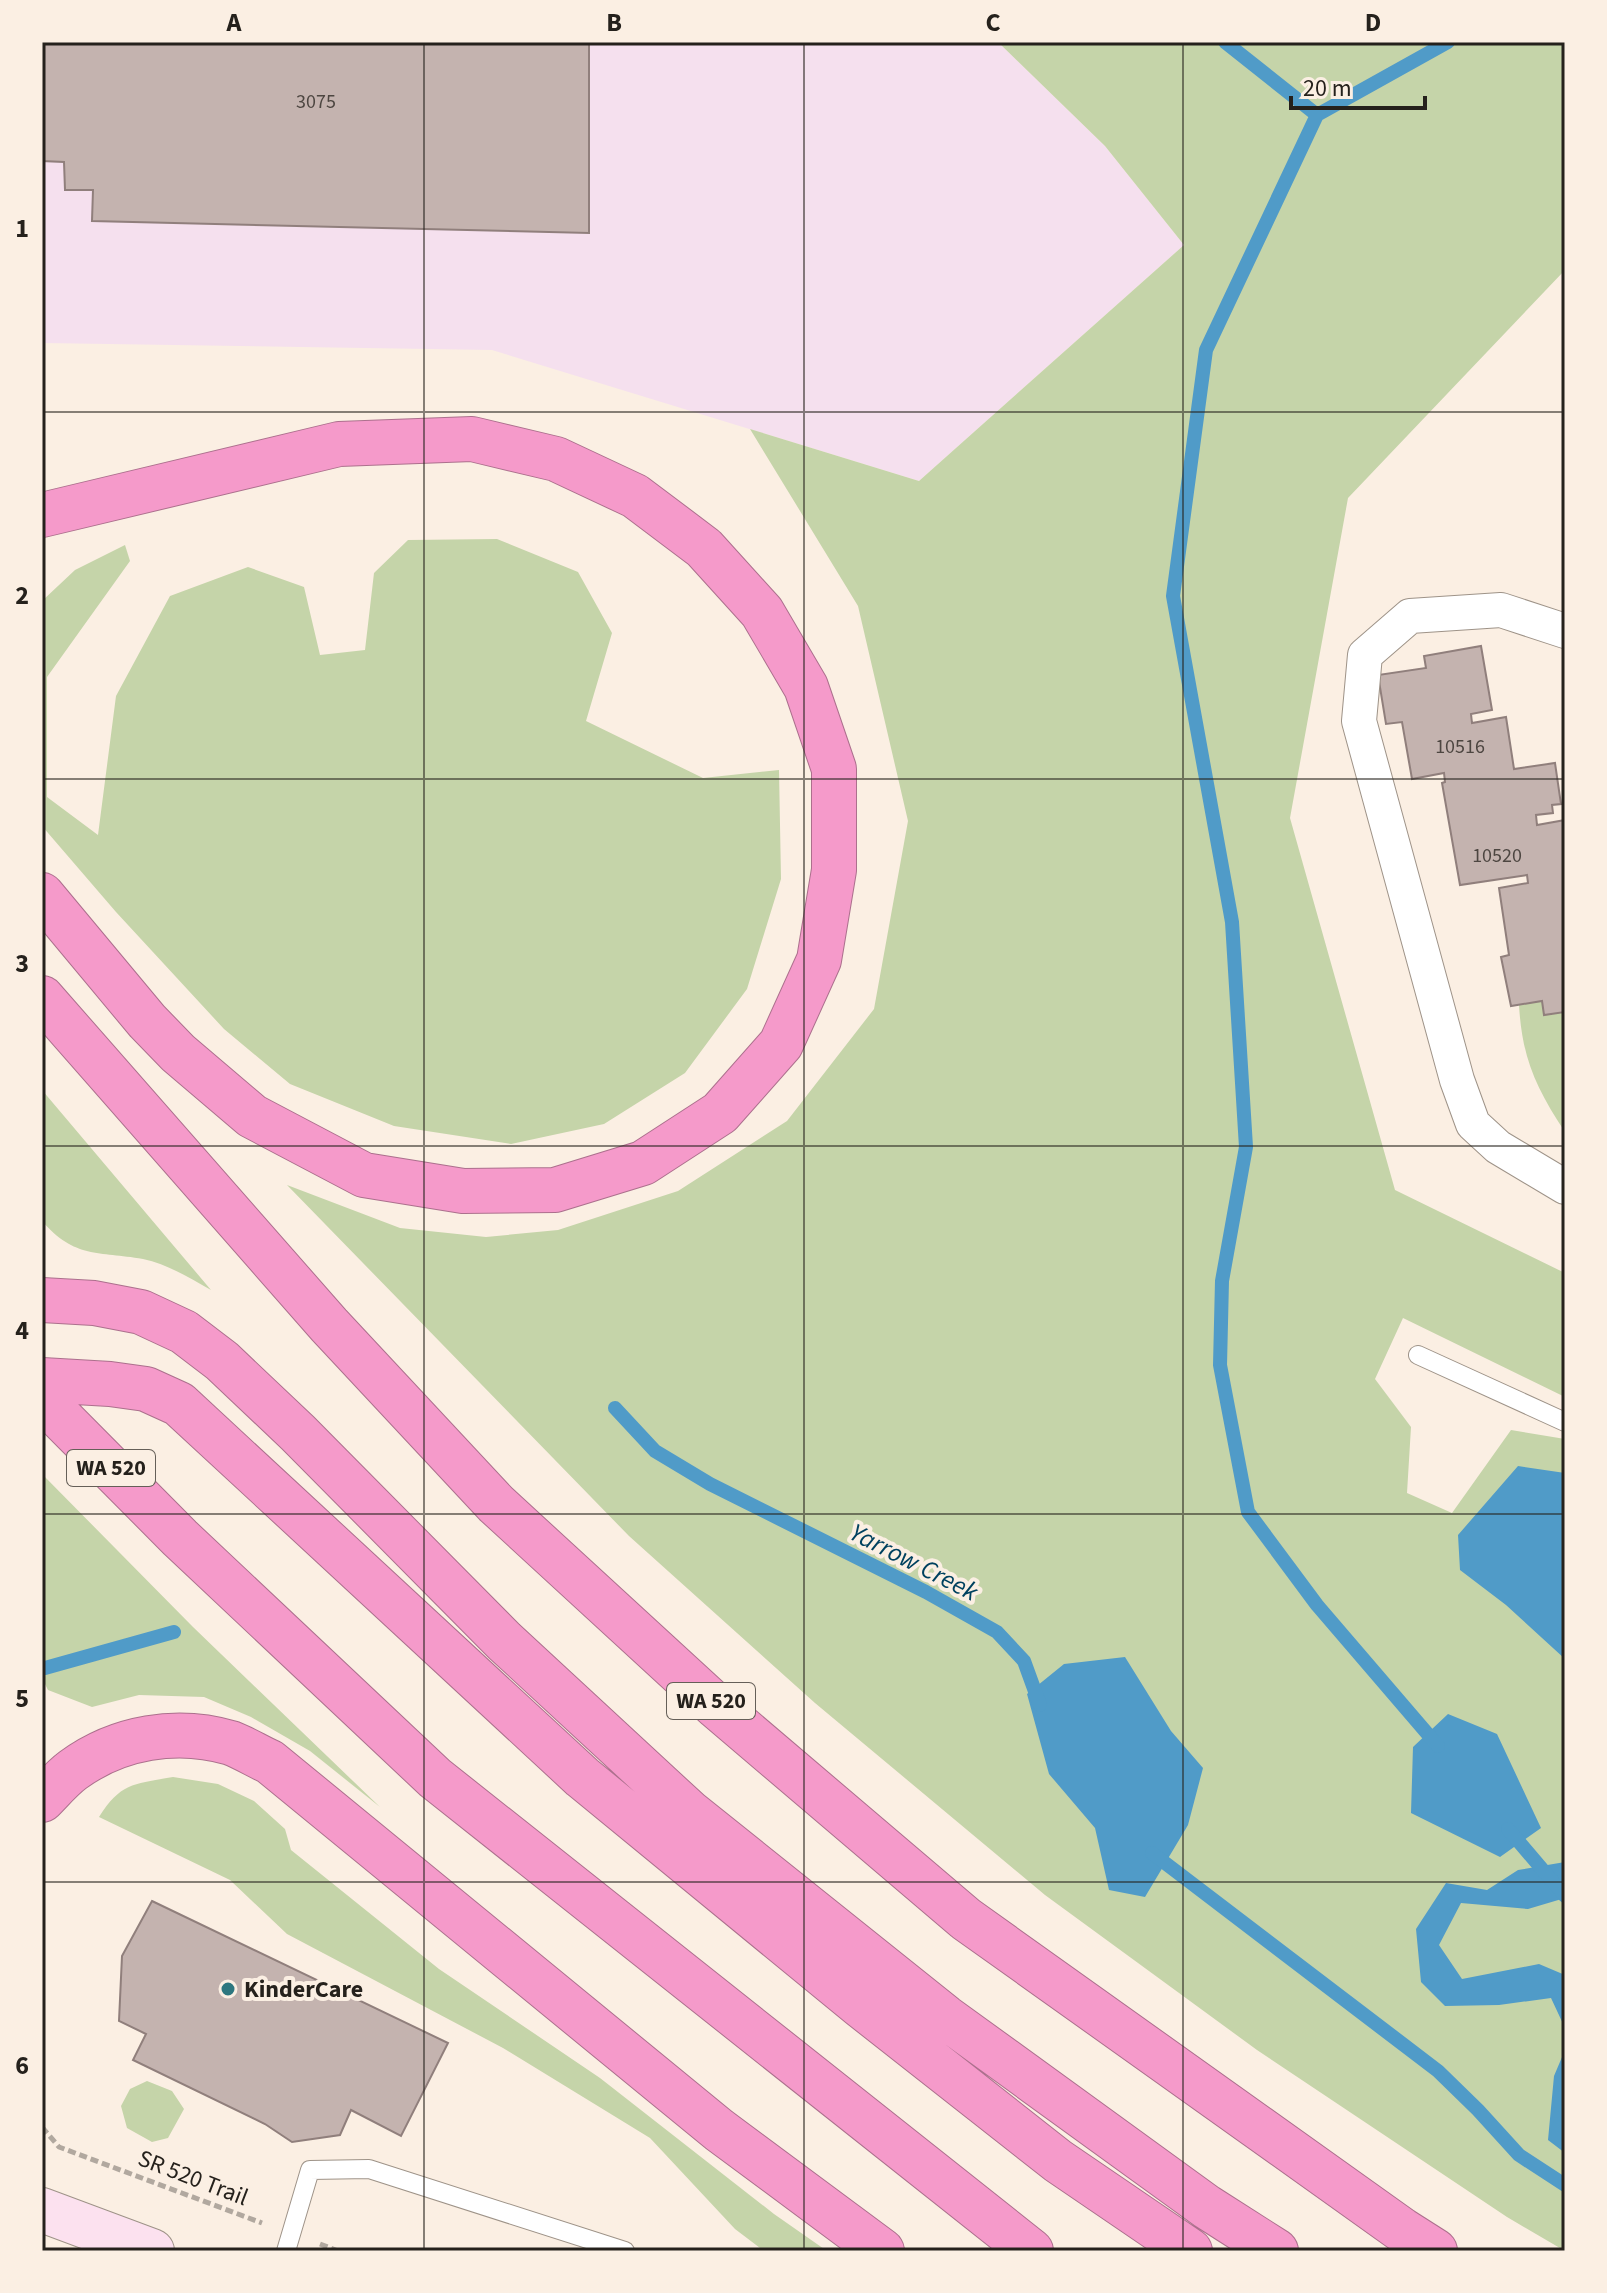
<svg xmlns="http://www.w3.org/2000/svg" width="1607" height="2293" viewBox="0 0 1607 2293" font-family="'Source Sans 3',sans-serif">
  <rect width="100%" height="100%" fill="#fbefe3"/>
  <path fill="#f5e0ee" d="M42,42H998L1105,146L1184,245L919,481L492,350L42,343Z"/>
  <path fill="#c5d4a9" d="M998,42H1565V270L1348,498L1290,818L1395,1190L1565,1273V1397L1403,1318L1375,1379L1411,1427L1407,1493L1452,1513L1511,1430L1565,1439V2251L1507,2217L1257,2050L1045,1895L815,1703L629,1536L287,1185L400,1228L486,1237L558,1230L678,1191L787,1121L874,1009L908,821L858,606L750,429L919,481L1184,245L1105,146Z
    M497,539L578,572L612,633L586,721L703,778L779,770L781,879L747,989L685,1073L604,1124L511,1144L394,1126L290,1084L224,1029L116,912L42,826V601L75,570L125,545L130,561L47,677V797L98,835L116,696L170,596L248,567L304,587L320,655L365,650L374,573L408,540Z
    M1542,1001L1544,1015L1565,1012V1132C1536,1088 1522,1058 1519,1005Z
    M42,1090L211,1290C190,1278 167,1264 143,1259C98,1251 75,1259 42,1221Z
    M42,1474L193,1627L380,1807L310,1751L251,1717L204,1697L139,1695L92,1707L48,1690L42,1678Z
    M173,1777L218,1784L254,1801L285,1829L291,1850L439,1969L600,2078L774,2214L827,2251H764L735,2229L650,2138L503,2048L287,1934L230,1880L99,1817C121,1782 135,1784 173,1777Z
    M147,2081L172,2091L184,2109L168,2138L152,2142L127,2128L121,2106L130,2089Z"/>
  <path fill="#509bc8" d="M1518,1466L1565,1473V1659L1506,1605L1460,1570L1458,1535Z
    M1125,1657L1171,1731L1203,1768L1188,1825L1145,1897L1109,1890L1095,1828L1049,1774L1027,1694L1064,1664Z
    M1448,1714L1497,1734L1541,1828L1500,1857L1411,1813L1413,1747Z
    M1565,1862V1898L1528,1909L1461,1903L1439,1945L1462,1979L1539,1964L1565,1975V2028L1551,1998L1499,2005L1445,2006L1421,1982L1416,1929L1446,1883L1487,1890L1518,1870Z
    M1565,2050V2153L1548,2140L1554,2076Z"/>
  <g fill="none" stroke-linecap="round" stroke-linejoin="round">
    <path stroke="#509bc8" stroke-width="14" d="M1225,42L1317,115L1206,350L1173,596L1232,922L1246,1147L1222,1281L1220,1365L1248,1512L1317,1605L1438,1746
      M1317,115L1448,42
      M615,1408L655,1451L710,1484L926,1592L997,1632L1024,1661L1040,1705
      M45,1668L174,1632
      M1508,1829L1565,1896
      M1152,1853L1438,2071L1478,2110L1519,2155L1565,2185"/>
  </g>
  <path fill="#c4b3af" stroke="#907f7c" stroke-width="2" d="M42,42H589V233L92,221L93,190H65L64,162L42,161Z
    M1481,646L1492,710L1471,714L1472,723L1506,717L1514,769L1555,763L1561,804L1552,805L1553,813L1536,815L1537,825L1565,820V1012L1544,1015L1542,1001L1511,1006L1501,957L1509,955L1499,888L1528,883L1527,875L1460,885L1442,783L1445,782L1444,773L1412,779L1402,722L1386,724L1378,675L1426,668L1424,656Z
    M152,1901L448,2043L401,2136L351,2110L340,2135L292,2142L265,2124L133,2060L146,2034L119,2021L122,1956Z"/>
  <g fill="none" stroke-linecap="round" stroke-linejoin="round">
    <defs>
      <path id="service" d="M1418,1355L1565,1422
        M286,2251L310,2170L369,2169L625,2251"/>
      <path id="minor" d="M1565,631L1501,610L1410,616L1365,655L1359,721L1457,1080L1473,1124L1498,1147L1565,1187"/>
      <path id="secondary" d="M42,2210L152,2251"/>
      <path id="motorway" d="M42,515L339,444L472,439L556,459L635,496L704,548L762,612L806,687L834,769V870L819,960L781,1044L720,1113L643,1163L555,1190L463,1191L364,1175L252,1116L178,1053L147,1021L42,895
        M42,998L329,1325L496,1504L717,1707L966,1919L1402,2230L1435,2251
        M42,1300L94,1303L141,1312L184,1332L222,1361L298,1433L504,1641L689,1812L945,2017L1207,2207L1276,2251
        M42,1380L110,1384L146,1389L179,1404L582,1777L861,2006L1058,2161L1190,2251
        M42,1399L180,1538L435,1778L1031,2251
        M42,1800C52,1790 62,1778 73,1770C118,1737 177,1727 231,1743C244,1748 257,1756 270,1762L719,2130L882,2251"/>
    </defs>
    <use href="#service" stroke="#9e9388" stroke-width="20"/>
    <use href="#minor" stroke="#9e9388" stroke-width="36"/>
    <use href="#secondary" stroke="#9e9388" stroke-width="46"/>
    <use href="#motorway" stroke="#ac708d" stroke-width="46"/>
    <path stroke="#b1a89f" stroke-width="5" stroke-dasharray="8 4" stroke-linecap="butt" d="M42,2127L59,2147L262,2223
      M320,2244L338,2251"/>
    <use href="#service" stroke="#fff" stroke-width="18"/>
    <use href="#minor" stroke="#fff" stroke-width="34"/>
    <use href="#secondary" stroke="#fce1ef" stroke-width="44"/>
    <use href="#motorway" stroke="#f59aca" stroke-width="44"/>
  </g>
  <path fill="none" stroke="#25211c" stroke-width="2" stroke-opacity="0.55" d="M424,42V2251M804,42V2251M1183,42V2251M42,412H1565M42,779H1565M42,1146H1565M42,1514H1565M42,1882H1565"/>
  <circle fill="#2e777f" stroke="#fbefe3" stroke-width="3" cx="228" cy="1989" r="8"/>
  <g text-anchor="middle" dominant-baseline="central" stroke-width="8" stroke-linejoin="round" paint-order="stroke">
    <g font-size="20" fill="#4d4641">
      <text x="316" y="102">3075</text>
      <text x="1460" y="747">10516</text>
      <text x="1497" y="856">10520</text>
    </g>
    <g fill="#fbefe3" stroke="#655f58" stroke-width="2">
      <rect x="67" y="1450" width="88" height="36" rx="6"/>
      <rect x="667" y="1683" width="88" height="36" rx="6"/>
    </g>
    <g font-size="22" font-weight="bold" fill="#25211c">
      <text x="111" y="1468">WA 520</text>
      <text x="711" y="1701">WA 520</text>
    </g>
    <g font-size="24" font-weight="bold" fill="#25211c" stroke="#fbefe3" text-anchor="start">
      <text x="244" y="1989">KinderCare</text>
    </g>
    <g font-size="24" fill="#25211c" stroke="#fbefe3">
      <text transform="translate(193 2178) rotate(21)">SR 520 Trail</text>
    </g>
    <g font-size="26" font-style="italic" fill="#00415f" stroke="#fbefe3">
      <text transform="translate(914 1562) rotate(27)">Yarrow Creek</text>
    </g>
  </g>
  <rect width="1607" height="2293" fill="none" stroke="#fbefe3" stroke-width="88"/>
  <path d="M1291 96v12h134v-12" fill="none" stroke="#25211c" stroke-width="4"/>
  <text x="1303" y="96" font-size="24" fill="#25211c" stroke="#fbefe3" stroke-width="6" paint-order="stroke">20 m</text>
  <rect x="44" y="44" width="1519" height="2205" fill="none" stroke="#25211c" stroke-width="3"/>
  <g font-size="26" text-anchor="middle" font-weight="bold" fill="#25211c">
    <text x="234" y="31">A</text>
    <text x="614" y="31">B</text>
    <text x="993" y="31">C</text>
    <text x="1373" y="31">D</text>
    <text x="22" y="237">1</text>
    <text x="22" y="604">2</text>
    <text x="22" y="972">3</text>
    <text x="22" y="1339">4</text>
    <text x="22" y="1707">5</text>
    <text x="22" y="2074">6</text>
  </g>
</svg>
